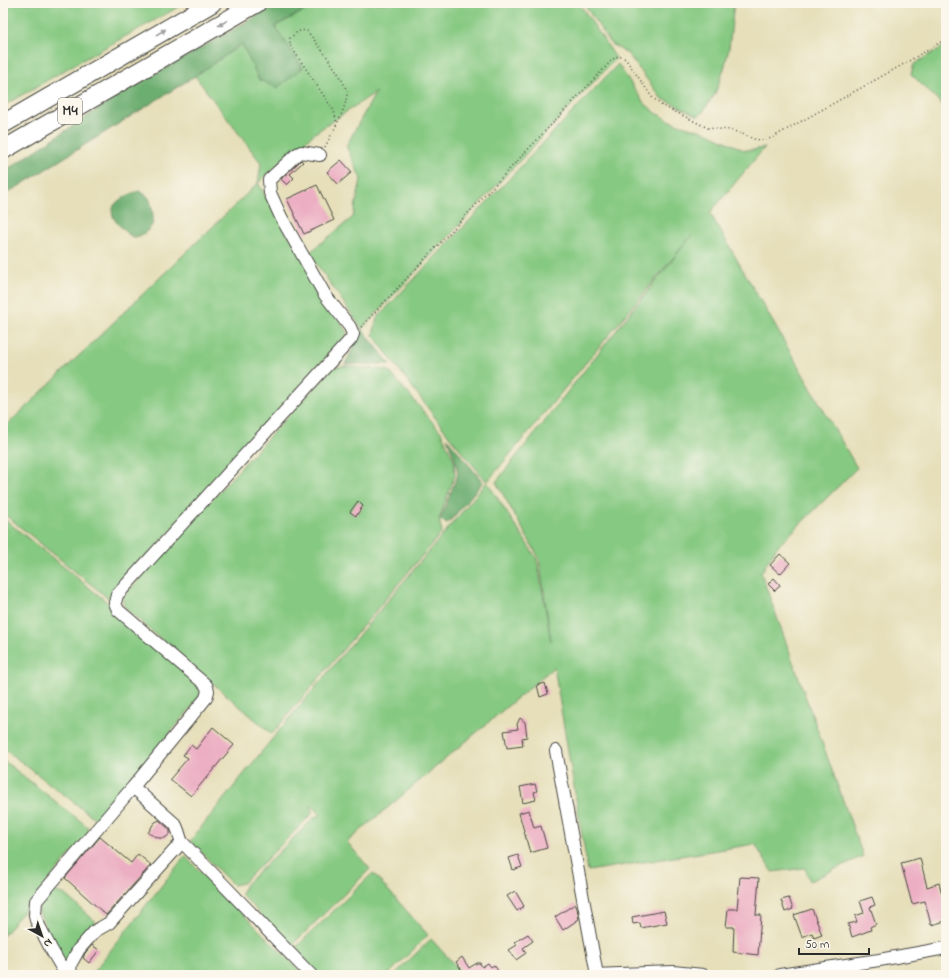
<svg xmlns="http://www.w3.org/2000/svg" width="949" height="978" viewBox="0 0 949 978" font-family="'Indie Flower',sans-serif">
  <rect width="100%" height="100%" fill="#fbf7ec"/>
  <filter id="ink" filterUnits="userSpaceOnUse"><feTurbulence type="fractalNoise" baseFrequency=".025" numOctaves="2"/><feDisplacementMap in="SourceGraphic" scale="8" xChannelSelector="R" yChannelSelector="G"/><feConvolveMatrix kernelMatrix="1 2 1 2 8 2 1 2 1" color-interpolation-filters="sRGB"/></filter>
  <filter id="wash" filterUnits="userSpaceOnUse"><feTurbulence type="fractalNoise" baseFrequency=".012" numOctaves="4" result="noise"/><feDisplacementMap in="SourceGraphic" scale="16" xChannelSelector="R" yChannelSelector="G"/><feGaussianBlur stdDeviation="0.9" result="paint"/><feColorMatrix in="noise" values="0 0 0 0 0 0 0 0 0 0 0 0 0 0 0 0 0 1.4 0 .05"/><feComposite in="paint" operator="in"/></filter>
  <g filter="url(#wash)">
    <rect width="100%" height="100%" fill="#e6dfba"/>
    <path fill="#86c982" stroke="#587a56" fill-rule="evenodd" d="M3,3H186L77,63L3,106Z
      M319,3H579L616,58L362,329L309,253L353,217L361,179L346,146L376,92L315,133L258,183L347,333L345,338L109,599L3,513V429L258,183L261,163L195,76L242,44L259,80L303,67L274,27Z
      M583,3H734L729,48L724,69L715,94L702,113L698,116L661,98L628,54L611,44Z
      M946,45V108L911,74L914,64Z
      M618,64L644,103L656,113L675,123L706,132L744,150H754L765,147L710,213L857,468L776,548L761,573L863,856L810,881L805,868L772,872L755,844L588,871L554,667L347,842L370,869L291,946L241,894L246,884L315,817L321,815L311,805L312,814L243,883L233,885L190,841L272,739L487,482L449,436L373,335L377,318ZM692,235L496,482L539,558L551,641L537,559L487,482Z
      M345,366L388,370L441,432L454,460L455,475L439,519L442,532L272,734L128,611C124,607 123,604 123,597L330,370L334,367Z
      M3,518L106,601L199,685C202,690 202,693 199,698L98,821L3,748Z
      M3,760L88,827L89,832L3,936Z
      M185,856L304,975H91Z
      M373,873L428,935L388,975H319L294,949Z
      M56,892L64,894L95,921V925L62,964L38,910C42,902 46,893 56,892Z
      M431,939L464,975H394Z"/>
    <path fill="#6cad70" stroke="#4c6c4e" d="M279,3H319L275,26L303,68L277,88L259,80L242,44L195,76L3,196V172L23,159L119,95Z
      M139,191C142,193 147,195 149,198C151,202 153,213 153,216C153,219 153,223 152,225C149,231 140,237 134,237C130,237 125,231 122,228C100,208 119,198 139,191Z
      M362,329L390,364H345Z
      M447,438L483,482L452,519L447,523L440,520L458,474L455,459Z"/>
    <g id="blocks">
      <path fill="#ecaec3" d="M301,160L303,162L290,174L294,178L287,185L281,179Z
        M341,160L352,172L338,184L327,172Z
        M317,185L334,220L304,234L287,199Z
        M358,501L363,506L356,516L350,512Z
        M780,554L790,563L780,574L770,565Z
        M774,578L780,585L775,591L768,584Z
        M545,683L548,694L540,697L537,685Z
        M520,718L525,722L527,737L522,738L523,746L507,748L504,731L518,729L517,724Z
        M213,727L234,745L191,796L170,779L188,758L183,755L191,745L196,749Z
        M535,784L537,791L534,792L536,800L523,803L520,787Z
        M529,810L534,828L541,826L547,848L530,853L519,813Z
        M159,820L169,829L170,831V834L165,838H159L148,833L154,823Z
        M100,837L131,863L138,854L151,865L106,915L65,878Z
        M518,855L522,867L513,870L509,858Z
        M920,858L927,887L939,883L946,909V921L931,925L925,901L912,904L901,863Z
        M740,877L759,878L756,915H761L758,955L733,952L734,927H726L728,909H737Z
        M515,891L524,906L517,911L507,896Z
        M872,897L875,905L870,907L876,924L870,927L871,930L852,937L848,924L857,922L855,916L864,913L860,901Z
        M789,898L793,909L785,912L781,900Z
        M575,904L577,908L579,919L563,930L555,917Z
        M812,909L822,935L814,938L812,933L802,937L794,915Z
        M664,911L667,923L641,928L640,923L633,924L632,917Z
        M528,934L533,941L523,948L526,953L516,960L509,950L517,945L515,942Z
        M92,945L99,950L89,963L83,958L85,953Z
        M462,957L469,968L477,963H480L482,967L488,963L491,967L494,965L499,972L495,974L496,975H459L463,972L456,962Z"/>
    </g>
  </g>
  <g filter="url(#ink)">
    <use href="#blocks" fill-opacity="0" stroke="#474640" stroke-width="1"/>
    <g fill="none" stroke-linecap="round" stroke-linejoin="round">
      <defs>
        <path id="minor" d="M556,751L597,975
          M182,842L311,975
          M66,975L51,949L36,920L35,915L36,901L133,787
          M71,975L70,965L79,949L95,931L109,923L182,842C179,836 179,830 175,824L133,787L206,698L208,691L206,685L118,610L115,603L117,595L351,339L353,334L350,327L325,295L281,217L270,193L269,180L297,154L301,152L320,155
          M594,975L673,972L703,975
          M780,975L879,960L946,948"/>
        <path id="highway" d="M3,124L212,3
          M3,150L257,3"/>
      </defs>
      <use href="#minor" stroke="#474640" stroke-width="14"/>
      <use href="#highway" stroke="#474640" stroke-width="20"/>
      <path stroke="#474640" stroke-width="1.5" stroke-dasharray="1 3" stroke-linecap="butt" d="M325,147C332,133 347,108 347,93C346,80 316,42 307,31C299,29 296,33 290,38V45L334,111L337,124
        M361,327L613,59L618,56L624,58L627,61L652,97L661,105L708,128L730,130L740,133L754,139L761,140H767L775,136L902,65L946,39"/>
      <use href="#minor" stroke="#fff" stroke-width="12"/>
      <use href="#highway" stroke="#fff" stroke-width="18"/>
    </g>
    <defs><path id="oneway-solid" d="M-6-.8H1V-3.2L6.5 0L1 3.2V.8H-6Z"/></defs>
    <g fill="#a0a0a0">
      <use href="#oneway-solid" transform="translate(223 23) rotate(150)"/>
      <use href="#oneway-solid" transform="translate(161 32) rotate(-30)"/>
    </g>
  </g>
  <g text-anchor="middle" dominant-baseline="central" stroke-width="3" stroke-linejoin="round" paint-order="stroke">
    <rect fill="#fbf7ec" stroke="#696865" stroke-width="1" x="58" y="98" width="24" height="26" rx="3"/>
    <g font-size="15" font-weight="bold" fill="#2b2b2b">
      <text x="70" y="111">M4</text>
    </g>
  </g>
  <rect width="949" height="978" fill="none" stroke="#fbf7ec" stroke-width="16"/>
  <g transform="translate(42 936) rotate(140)" stroke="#fbf7ec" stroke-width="3" paint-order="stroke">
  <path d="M0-3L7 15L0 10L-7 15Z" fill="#2b2b2b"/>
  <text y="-6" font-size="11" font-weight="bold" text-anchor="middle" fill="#2b2b2b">N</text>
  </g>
  <path d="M799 948v6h70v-6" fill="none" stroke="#2b2b2b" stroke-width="2"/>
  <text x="805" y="948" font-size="12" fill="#2b2b2b" stroke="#fbf7ec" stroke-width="3" paint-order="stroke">50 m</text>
</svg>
